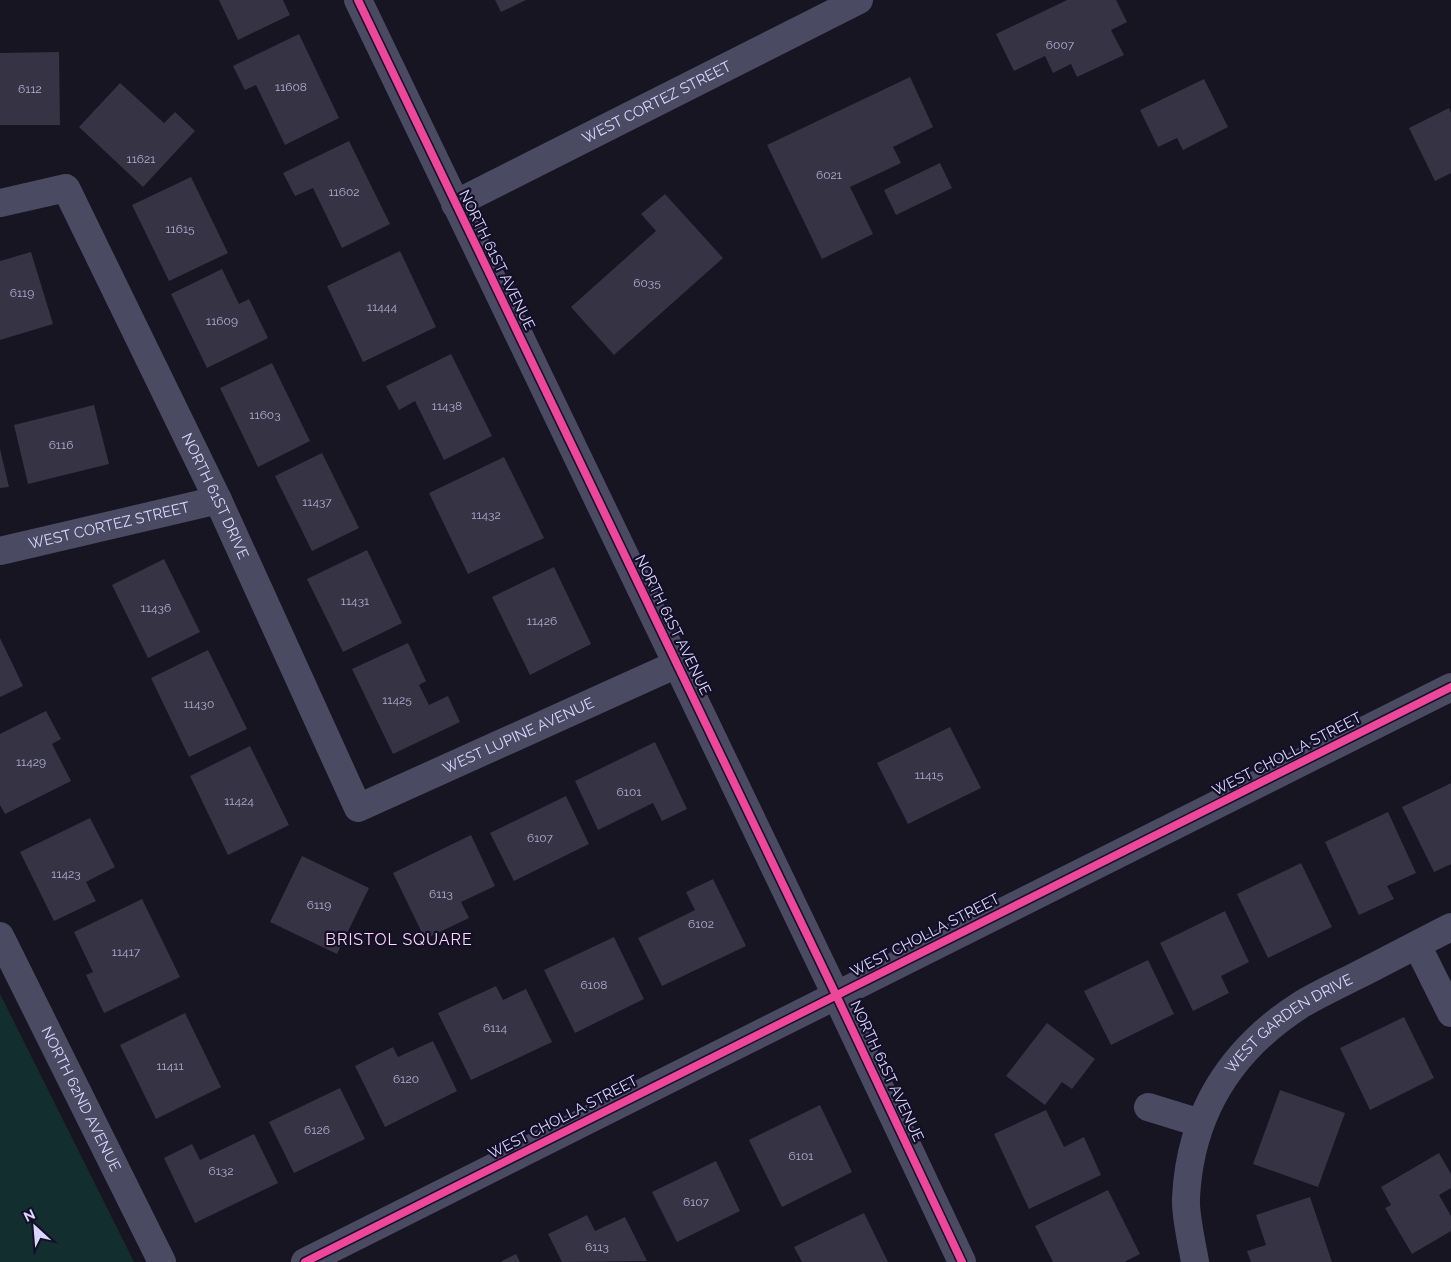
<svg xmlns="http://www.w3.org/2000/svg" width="1451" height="1262" viewBox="0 0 1451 1262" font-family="Raleway,sans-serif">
  <rect width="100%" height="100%" fill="#171522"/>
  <path fill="#132e2e" d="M0,994L134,1262H0Z"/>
  <path fill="#353344" d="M219,0H283L290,15L238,40Z
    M495,0H526L501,12Z
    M1067,0H1116L1127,22L1111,30L1124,55L1077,77L1071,64L1053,73L1045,56L1014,71L996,34Z
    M299,34L339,118L285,145L256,85L245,90L233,66Z
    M59,52L60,125H0V53Z
    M910,77L933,127L893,147L901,163L850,187L873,234L822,259L767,145Z
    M1204,79L1228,127L1183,150L1177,138L1158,147L1140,110Z
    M120,83L164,123L175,112L195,131L143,187L79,127Z
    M1449,108L1451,113V173L1435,181L1409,128Z
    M349,141L390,224L342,248L313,188L295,196L283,173Z
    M940,163L952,188L896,215L884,190Z
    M191,177L228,253L169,281L132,205Z
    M665,194L723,258L614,355L571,307L656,231L641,214Z
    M400,251L436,327L363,362L327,286Z
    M31,252L53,324L0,340V261Z
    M222,269L239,304L249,299L268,338L207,368L171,294Z
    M451,354L492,436L444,460L415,401L399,410L386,386Z
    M272,363L310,441L258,467L220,388Z
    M94,405L109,464L28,484L14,425Z
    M0,449L9,487L0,488Z
    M322,453L359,528L312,551L275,476Z
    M504,457L544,538L468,574L429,493Z
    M367,550L402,623L343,652L307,579Z
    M164,559L200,632L148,658L112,585Z
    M554,567L591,644L530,675L492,597Z
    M0,638L23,686L0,697Z
    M408,643L426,681L419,685L429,705L448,696L460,722L393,754L352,669Z
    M208,650L247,729L189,757L151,678Z
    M46,711L61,739L52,744L71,781L5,814L0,805V734Z
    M950,727L981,788L908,824L877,763Z
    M655,742L687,809L662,821L653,803L598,830L575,781Z
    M250,746L289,825L228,855L190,776Z
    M1451,783V864L1434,872L1402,807Z
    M566,796L589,844L514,881L490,833Z
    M1388,812L1416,873L1387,886L1394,899L1359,915L1325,842Z
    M90,818L115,867L86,882L96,901L54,921L20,852Z
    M471,835L495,886L461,902L469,918L425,939L393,873Z
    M302,856L369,888L337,954L270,922Z
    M1301,863L1332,927L1268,958L1237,894Z
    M713,879L746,946L662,986L638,938L695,910L686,892Z
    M142,899L180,977L104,1013L86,975L93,972L74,932Z
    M1225,911L1249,962L1221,976L1229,993L1193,1011L1160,943Z
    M614,937L644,999L575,1033L544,970Z
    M1148,960L1174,1014L1111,1045L1084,991Z
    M496,986L503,1000L526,989L552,1042L471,1080L438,1013Z
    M185,1013L221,1087L156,1119L120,1045Z
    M1404,1017L1434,1078L1370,1110L1340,1048Z
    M1047,1023L1095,1059L1072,1089L1062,1082L1045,1105L1006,1076Z
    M433,1041L457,1091L385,1127L355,1066L393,1047L398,1057Z
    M340,1088L365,1139L294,1173L269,1122Z
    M1280,1090L1345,1113L1318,1187L1253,1164Z
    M820,1105L852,1172L782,1207L749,1140Z
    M1046,1110L1064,1147L1084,1137L1101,1175L1029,1209L994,1134Z
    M254,1134L278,1183L195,1223L164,1158L192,1144L200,1160Z
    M1439,1153L1451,1174V1188L1439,1195L1451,1216V1231L1412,1254L1385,1208L1391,1205L1381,1187Z
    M716,1161L740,1211L677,1242L652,1192Z
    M1108,1190L1140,1254L1124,1262H1053L1035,1226Z
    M1310,1197L1332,1262H1251L1247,1251L1266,1245L1256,1215Z
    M864,1213L888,1262H802L794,1247Z
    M587,1215L595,1231L625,1217L647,1261L562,1262L548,1234Z
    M516,1254L520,1262H500Z"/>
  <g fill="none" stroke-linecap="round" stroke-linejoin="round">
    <g stroke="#4b4a63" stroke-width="28">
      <path d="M358,0L836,995L962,1262"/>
      <path id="s1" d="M0,203L66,188L218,500L358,808L677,664"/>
      <path id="s2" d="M455,204L859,0"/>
      <path id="s3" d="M0,551L218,500"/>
      <path id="s4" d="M0,936L162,1262"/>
      <path d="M1417,945L1451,1013"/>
      <path d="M1148,1107L1200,1123"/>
      <path id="s5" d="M1195,1262C1192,1244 1185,1215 1186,1198C1190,1114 1231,1049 1302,1004C1319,994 1338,985 1356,976C1388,960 1419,943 1451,927"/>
    </g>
    <path stroke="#4b4a63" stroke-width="28" d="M305,1262L1451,687"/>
    <defs>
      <path id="cycleway" d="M358,0L836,995L962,1262
        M305,1262L1451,687"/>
    </defs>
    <use href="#cycleway" stroke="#130f28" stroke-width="11"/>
    <use href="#cycleway" stroke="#ed469a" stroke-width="8"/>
  </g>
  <g text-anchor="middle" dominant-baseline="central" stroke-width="4.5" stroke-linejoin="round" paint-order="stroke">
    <g font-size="12" fill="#b1add0">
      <text x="1060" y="45">6007</text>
      <text x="291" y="87">11608</text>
      <text x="30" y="89">6112</text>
      <text x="141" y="159">11621</text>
      <text x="829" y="175">6021</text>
      <text x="344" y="192">11602</text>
      <text x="180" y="229">11615</text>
      <text x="647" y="283">6035</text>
      <text x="22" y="293">6119</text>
      <text x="382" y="307">11444</text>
      <text x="222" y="321">11609</text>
      <text x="447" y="406">11438</text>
      <text x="265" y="415">11603</text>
      <text x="61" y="445">6116</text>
      <text x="317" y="502">11437</text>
      <text x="486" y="515">11432</text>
      <text x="355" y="601">11431</text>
      <text x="156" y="608">11436</text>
      <text x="542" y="621">11426</text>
      <text x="397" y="700">11425</text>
      <text x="199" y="704">11430</text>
      <text x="31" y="762">11429</text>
      <text x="929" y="775">11415</text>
      <text x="629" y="792">6101</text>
      <text x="239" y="801">11424</text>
      <text x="540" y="838">6107</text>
      <text x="66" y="874">11423</text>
      <text x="441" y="894">6113</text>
      <text x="319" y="905">6119</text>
      <text x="701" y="924">6102</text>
      <text x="126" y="952">11417</text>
      <text x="594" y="985">6108</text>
      <text x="495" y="1028">6114</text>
      <text x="170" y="1066">11411</text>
      <text x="406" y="1079">6120</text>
      <text x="317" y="1130">6126</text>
      <text x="801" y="1156">6101</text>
      <text x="221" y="1171">6132</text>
      <text x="696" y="1202">6107</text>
      <text x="597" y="1247">6113</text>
    </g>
    <g font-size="15" fill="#dad6ff" stroke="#130f28">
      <text stroke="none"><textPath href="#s2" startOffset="226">WEST CORTEZ STREET</textPath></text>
      <text transform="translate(497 260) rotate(64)">NORTH 61ST AVENUE</text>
      <text stroke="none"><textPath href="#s1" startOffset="410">NORTH 61ST DRIVE</textPath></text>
      <text stroke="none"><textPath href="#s3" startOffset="112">WEST CORTEZ STREET</textPath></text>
      <text transform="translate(673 625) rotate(64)">NORTH 61ST AVENUE</text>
      <text stroke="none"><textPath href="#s1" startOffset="929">WEST LUPINE AVENUE</textPath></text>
      <text transform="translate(1287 754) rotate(-27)">WEST CHOLLA STREET</text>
      <text transform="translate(925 935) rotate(-27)">WEST CHOLLA STREET</text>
      <text stroke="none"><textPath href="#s5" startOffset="278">WEST GARDEN DRIVE</textPath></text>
      <text transform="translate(887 1071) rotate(65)">NORTH 61ST AVENUE</text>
      <text stroke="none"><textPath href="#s4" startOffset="182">NORTH 62ND AVENUE</textPath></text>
      <text transform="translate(563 1117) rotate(-27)">WEST CHOLLA STREET</text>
    </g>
    <g font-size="16" letter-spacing="1" fill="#ffd8f1" stroke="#130f28">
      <text x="399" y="939">BRISTOL SQUARE</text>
    </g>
  </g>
  <g transform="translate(35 1227) rotate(334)" stroke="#130f28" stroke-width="4" paint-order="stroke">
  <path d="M0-4L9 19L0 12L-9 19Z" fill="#dad6ff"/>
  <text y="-8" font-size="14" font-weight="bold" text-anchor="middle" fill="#dad6ff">N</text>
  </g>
</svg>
